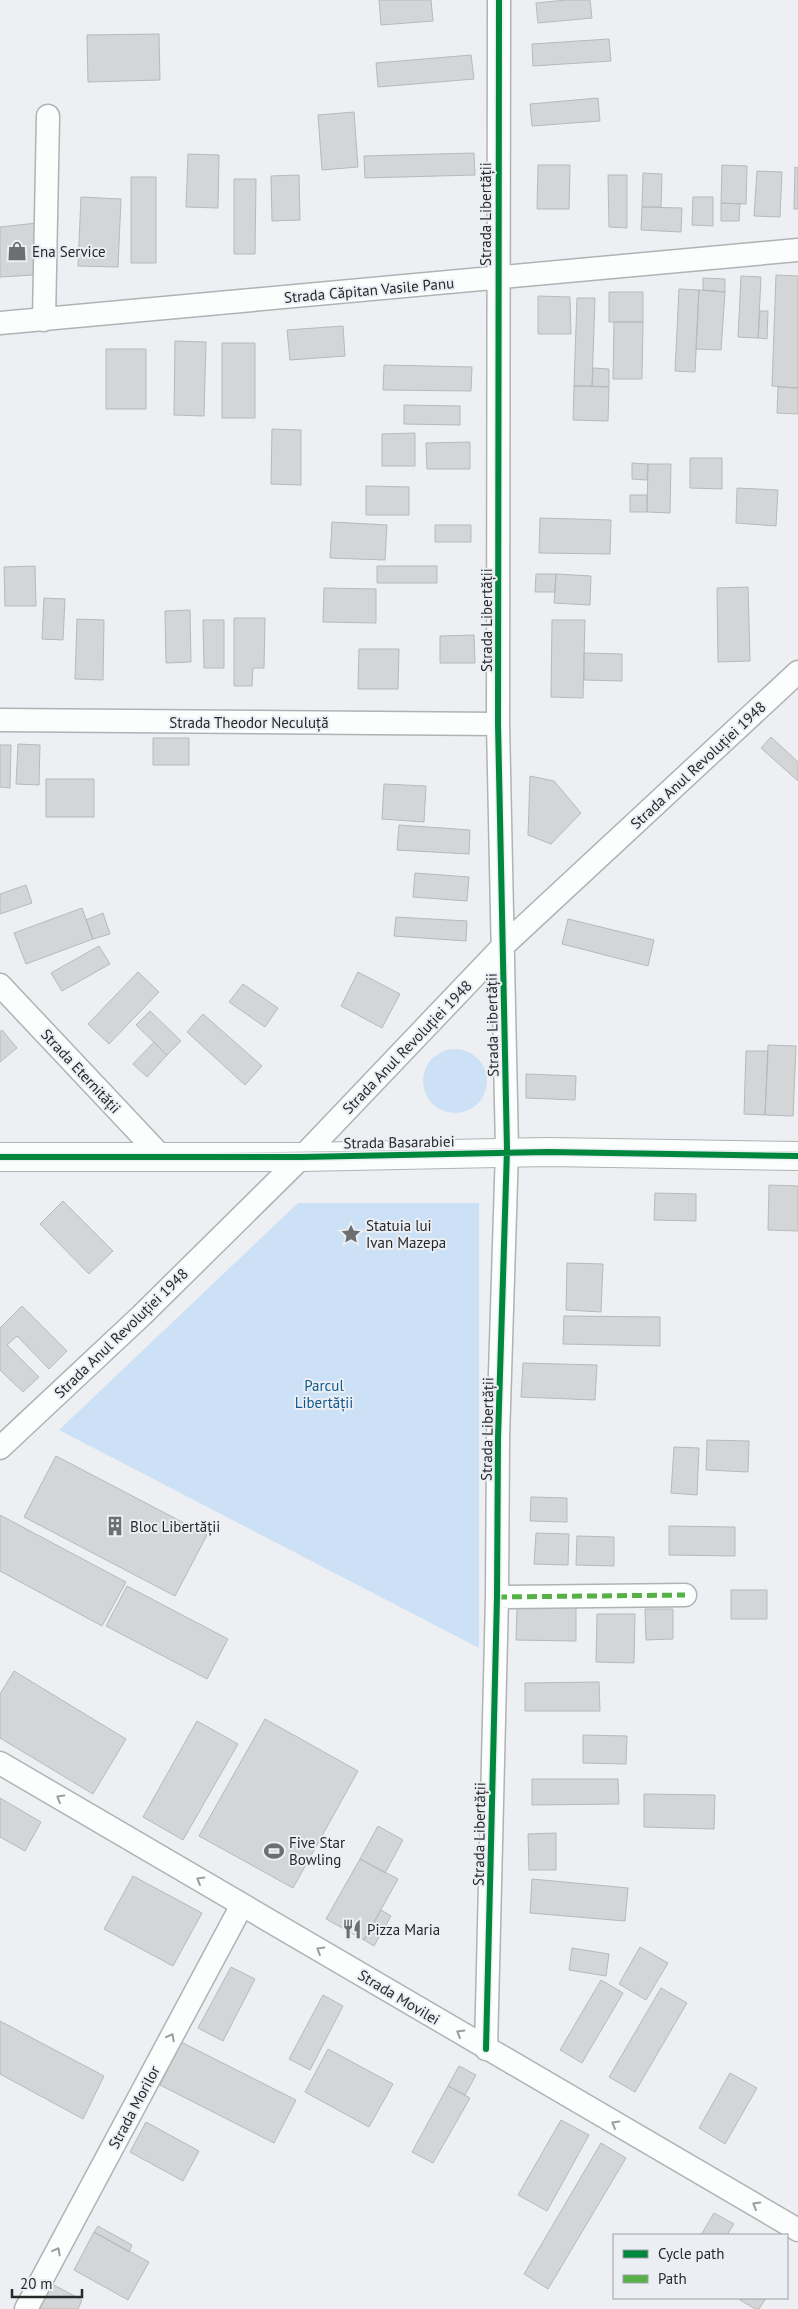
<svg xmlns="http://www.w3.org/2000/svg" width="798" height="2309" viewBox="0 0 798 2309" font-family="'PT Sans',sans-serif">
  <rect width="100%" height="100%" fill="#edeff2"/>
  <path fill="#cde1f6" d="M423 1081a32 32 0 1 1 64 0a32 32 0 1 1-64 0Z
    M298,1203H479V1648L59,1430Z"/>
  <path fill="#d3d5d7" stroke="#b7b9bb" d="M379,0H431L433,21L381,25Z
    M566,0H590L592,18L538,23L536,3Z
    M159,34L160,80L88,82L87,35Z
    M609,39L611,61L533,66L532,44Z
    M471,55L474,79L378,87L376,63Z
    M598,98L600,121L532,126L530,104Z
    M354,112L358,167L322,170L318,115Z
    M474,153L475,175L365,178L364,156Z
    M188,154L219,155L218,208L186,207Z
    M538,165H570L569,209H537Z
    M722,165L747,166L746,204L721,203Z
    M795,167L798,168V209H794Z
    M757,171L782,172L780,217L754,216Z
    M643,173L662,174L661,207H642Z
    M299,175L300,220L272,221L271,176Z
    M608,175H627V228L609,227Z
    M131,177H156V263H131Z
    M234,179H256L255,254H234Z
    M81,197L121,199L118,267L78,266Z
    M693,197H713V226L692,225Z
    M721,203L740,204L739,221H721Z
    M642,207L682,208L681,232L641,230Z
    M37,223L33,275L0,277V227Z
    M776,275L798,276V388L772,386Z
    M741,276L761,277L758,338L738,337Z
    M703,278L725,279V292L703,290Z
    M679,289L699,290L695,372L675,371Z
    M699,290L725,292L721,350L696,349Z
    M609,292H643V322H609Z
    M538,296L570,297L571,334H538Z
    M577,298H595L592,386H574Z
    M760,311H768L767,339L758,338Z
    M614,322H643L642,379H613Z
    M343,326L345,356L290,360L287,330Z
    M175,341L206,342L204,416L174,415Z
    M222,343H255V418H222Z
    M106,349H146V409H106Z
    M384,365L472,367L471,391L383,390Z
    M593,368L609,369V387L592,386Z
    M574,386L609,387L608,421L573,420Z
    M778,387L798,388V414L777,413Z
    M404,405L460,406V425L404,424Z
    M272,429L301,430V485L271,484Z
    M415,433V466H382V434Z
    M470,442V469H427L426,443Z
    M690,458H722V489L690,488Z
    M632,463L648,464L647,480L632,479Z
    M648,464H671L670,513L647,512Z
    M366,486L409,487V515H366Z
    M737,488L778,490L776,526L736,523Z
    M630,495H647V512H630Z
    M540,518L611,520L610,554L539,553Z
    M332,522L387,525L385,560L330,558Z
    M435,525H471V542H435Z
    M35,566L36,606H5L4,567Z
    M377,566H437V583H377Z
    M536,574H556L555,592H535Z
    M556,574L591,576L590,605L554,603Z
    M748,587L750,661L718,662L717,588Z
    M324,588L376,589V623L323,622Z
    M44,598L65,599L63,640L42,639Z
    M190,610L191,662L166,663L165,611Z
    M234,618H265L264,668H253L252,686H234Z
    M77,619L104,620L103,680L75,679Z
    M203,620H224V668H204Z
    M552,620H585L583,698L551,697Z
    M474,635L475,663H440V636Z
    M359,649H399L398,689H358Z
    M584,653L622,654V681L584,680Z
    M771,737L798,762V781L761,748Z
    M153,738H189V765H153Z
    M18,744L40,745L39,785L16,784Z
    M0,745H11L10,788L0,787Z
    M530,776L554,781L581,813L551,844L528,835Z
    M46,779H94V817H46Z
    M384,784L426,786L424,822L382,819Z
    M399,825L470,830L469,854L397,850Z
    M415,873L469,877L467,901L413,897Z
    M26,885L32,903L0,914V894Z
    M82,908L93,939L26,964L14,933Z
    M103,913L110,934L93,939L86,920Z
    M396,917L467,921L466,941L394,936Z
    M568,919L654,940L648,966L562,944Z
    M99,946L110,964L62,991L51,973Z
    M138,972L159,992L109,1044L88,1024Z
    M358,972L400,994L382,1028L341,1006Z
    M243,984L278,1008L265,1027L229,1002Z
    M150,1011L181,1041L167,1055L136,1025Z
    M203,1014L262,1066L245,1085L187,1032Z
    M2,1030L17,1048L0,1062V1032Z
    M154,1042L167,1055L147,1077L133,1064Z
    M768,1045L796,1046L793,1116L765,1115Z
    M746,1051H768L765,1115L744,1114Z
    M526,1074L576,1076L575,1100L526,1098Z
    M769,1185L798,1186V1231L768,1230Z
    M655,1193L696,1194V1221L654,1220Z
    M63,1201L113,1251L89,1274L40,1224Z
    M567,1263L603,1264L601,1312L566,1310Z
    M22,1306L67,1351L49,1369L17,1336L7,1345L39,1377L23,1392L0,1370V1328Z
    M564,1316L660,1317V1346L563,1344Z
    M523,1363L597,1365L595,1400L521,1397Z
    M707,1440L749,1441L748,1472L706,1470Z
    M674,1447L699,1448L697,1495L671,1493Z
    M56,1456L207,1535L175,1596L24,1517Z
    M531,1497L567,1498V1522L530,1521Z
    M0,1515L126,1582L102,1626L0,1571Z
    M669,1526L735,1527V1556L669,1555Z
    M536,1533L569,1534L568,1565L534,1564Z
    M577,1536L614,1537V1566L576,1565Z
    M127,1586L228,1639L207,1679L106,1626Z
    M731,1590H767V1619H731Z
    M517,1607H576V1641L516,1640Z
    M645,1609H673V1639L646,1640Z
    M597,1614H635L634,1663L596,1662Z
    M14,1671L126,1739L93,1794L0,1738V1694Z
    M599,1682L600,1711H525V1683Z
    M265,1719L358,1771L293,1888L199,1836Z
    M197,1721L238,1744L183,1840L143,1817Z
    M583,1735L627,1736L626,1764L583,1763Z
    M532,1779H618L619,1804L532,1805Z
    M644,1794L715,1795L714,1829L644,1827Z
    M0,1798L41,1822L25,1851L0,1837Z
    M378,1826L403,1840L385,1873L360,1859Z
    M556,1833V1870H529L528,1834Z
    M360,1859L398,1879L364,1940L326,1919Z
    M133,1876L202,1913L173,1966L104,1929Z
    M532,1879L628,1888L625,1921L530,1913Z
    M381,1910L391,1916L374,1946L364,1940Z
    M640,1947L668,1963L646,2000L619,1984Z
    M572,1948L609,1954L606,1976L569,1970Z
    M231,1967L255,1979L223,2041L198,2028Z
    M601,1980L623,1993L582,2063L560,2050Z
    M661,1988L687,2003L635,2092L609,2077Z
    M323,1995L343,2006L310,2070L289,2059Z
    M0,2021L104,2076L83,2119L0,2074Z
    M181,2042L296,2100L274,2143L160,2085Z
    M328,2049L393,2084L369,2127L305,2092Z
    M459,2066L476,2075L465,2095L448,2086Z
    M730,2073L757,2088L725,2144L699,2128Z
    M448,2086L470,2098L433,2163L412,2152Z
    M561,2120L589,2135L547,2211L518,2195Z
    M146,2122L199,2151L183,2181L130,2152Z
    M601,2143L626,2158L548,2289L524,2274Z
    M714,2213L734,2224L727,2235H701Z
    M98,2226L132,2245L129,2252L94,2232Z
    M94,2232L149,2262L128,2300L74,2270Z
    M52,2284L82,2300L78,2309H38Z
    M741,2298H766L759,2309H755L740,2300Z"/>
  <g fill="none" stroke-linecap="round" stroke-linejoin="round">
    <defs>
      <path id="minor" d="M44,320L48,116
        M0,323L798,250
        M0,720L498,724
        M0,985L162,1157
        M0,1448L142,1315L302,1157L504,945L798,672
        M497,1597L685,1595
        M0,1763L798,2230
        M486,2049L497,1597L498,1438L507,1149L498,724L499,0
        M26,2309L242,1905"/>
      <path id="major" d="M0,1157H302L548,1152L798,1156"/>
    </defs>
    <use href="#minor" stroke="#b0b2b4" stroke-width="25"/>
    <use href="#major" stroke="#b0b2b4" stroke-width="30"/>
    <use href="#minor" stroke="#fcfdfd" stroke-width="22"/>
    <use href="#major" stroke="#fcfdfd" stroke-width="28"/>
    <path stroke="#bcbcbd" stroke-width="1" d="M0,1154H185L500,1149L798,1152"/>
    <path stroke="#56b246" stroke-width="5" stroke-dasharray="10 5" stroke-linecap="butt" d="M497,1597L685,1595"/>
    <defs>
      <path id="cycleway" d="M0,1157H302L548,1152L798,1156
        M486,2049L497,1597L498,1438L507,1149L498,724L499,0"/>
    </defs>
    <use href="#cycleway" stroke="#ebeff4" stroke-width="9"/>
    <use href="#cycleway" stroke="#00873e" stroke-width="6"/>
  </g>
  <defs><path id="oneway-chevron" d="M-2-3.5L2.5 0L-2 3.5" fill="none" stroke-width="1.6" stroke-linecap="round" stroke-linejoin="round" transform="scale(1.25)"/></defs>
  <g stroke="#9c9e9e">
    <use href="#oneway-chevron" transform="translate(60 1798) rotate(-150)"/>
    <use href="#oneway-chevron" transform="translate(200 1880) rotate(-150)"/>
    <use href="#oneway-chevron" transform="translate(320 1950) rotate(-149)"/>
    <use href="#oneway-chevron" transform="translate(460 2033) rotate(-149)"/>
    <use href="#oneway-chevron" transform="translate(171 2037) rotate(-62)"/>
    <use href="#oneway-chevron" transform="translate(615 2124) rotate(-150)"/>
    <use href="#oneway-chevron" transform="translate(756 2205) rotate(-150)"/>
    <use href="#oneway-chevron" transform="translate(57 2251) rotate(-62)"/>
  </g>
  <defs>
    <symbol id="shop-bare" viewBox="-9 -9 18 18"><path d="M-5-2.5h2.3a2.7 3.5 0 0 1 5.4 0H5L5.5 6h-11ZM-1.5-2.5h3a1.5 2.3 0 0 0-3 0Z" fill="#6c6e71" stroke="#ebeff4" stroke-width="2.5" paint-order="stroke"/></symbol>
    <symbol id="sight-bare" viewBox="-9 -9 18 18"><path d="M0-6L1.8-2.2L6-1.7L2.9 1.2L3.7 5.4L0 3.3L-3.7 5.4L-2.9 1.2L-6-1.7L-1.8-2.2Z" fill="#6c6e71" stroke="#ebeff4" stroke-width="2.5" paint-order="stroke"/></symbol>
    <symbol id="building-bare" viewBox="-9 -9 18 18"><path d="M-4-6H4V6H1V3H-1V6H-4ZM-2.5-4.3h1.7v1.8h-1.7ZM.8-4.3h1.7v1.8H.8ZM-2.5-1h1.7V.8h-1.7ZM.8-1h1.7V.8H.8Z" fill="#6c6e71" stroke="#ebeff4" stroke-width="2.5" paint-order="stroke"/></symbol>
    <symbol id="stadium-bare" viewBox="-9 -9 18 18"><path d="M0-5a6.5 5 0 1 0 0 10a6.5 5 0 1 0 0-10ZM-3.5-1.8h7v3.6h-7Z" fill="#6c6e71" stroke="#ebeff4" stroke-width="2.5" paint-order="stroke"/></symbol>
    <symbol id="restaurant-bare" viewBox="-9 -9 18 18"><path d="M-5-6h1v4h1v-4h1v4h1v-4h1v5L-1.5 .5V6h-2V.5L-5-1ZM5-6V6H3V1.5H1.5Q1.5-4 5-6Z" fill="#6c6e71" stroke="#ebeff4" stroke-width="2.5" paint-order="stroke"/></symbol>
  </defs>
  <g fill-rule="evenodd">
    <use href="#shop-bare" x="3" y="237" width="28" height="28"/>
    <use href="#sight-bare" x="337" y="1220" width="28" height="28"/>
    <use href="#building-bare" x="101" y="1512" width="28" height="28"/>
    <use href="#stadium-bare" x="260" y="1837" width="28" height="28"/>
    <use href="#restaurant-bare" x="338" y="1915" width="28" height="28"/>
  </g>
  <g text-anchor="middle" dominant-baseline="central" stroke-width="4" stroke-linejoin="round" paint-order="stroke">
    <g font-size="15" fill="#27292b" stroke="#ebeff4">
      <text transform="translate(485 214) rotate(-90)">Strada Libertății</text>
      <text transform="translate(369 290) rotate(-5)">Strada Căpitan Vasile Panu</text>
      <text transform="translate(486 620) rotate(-90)">Strada Libertății</text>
      <text x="249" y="722">Strada Theodor Neculuță</text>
      <text transform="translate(698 765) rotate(-43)">Strada Anul Revoluției 1948</text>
      <text transform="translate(492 1025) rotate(-91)">Strada Libertății</text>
      <text transform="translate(407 1047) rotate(-46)">Strada Anul Revoluției 1948</text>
      <text transform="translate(81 1071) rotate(47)">Strada Eternității</text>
      <text transform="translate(399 1142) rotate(-1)">Strada Basarabiei</text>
      <text transform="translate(121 1333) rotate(-44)">Strada Anul Revoluției 1948</text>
      <text transform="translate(487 1429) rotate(-89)">Strada Libertății</text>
      <text transform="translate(479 1834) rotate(-89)">Strada Libertății</text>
      <text transform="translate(399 1997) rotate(31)">Strada Movilei</text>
      <text transform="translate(134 2107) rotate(-62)">Strada Morilor</text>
    </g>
    <g font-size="15" fill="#27292b" stroke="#ebeff4" text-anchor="start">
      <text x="32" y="251">Ena Service</text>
      <text x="366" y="1225">Statuia lui<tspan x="366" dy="17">Ivan Mazepa</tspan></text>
      <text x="130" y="1526">Bloc Libertății</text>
      <text x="289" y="1842">Five Star<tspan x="289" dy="17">Bowling</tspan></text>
      <text x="367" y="1929">Pizza Maria</text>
    </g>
    <g font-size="15" fill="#105990" stroke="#ebeff4">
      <text x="324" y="1385">Parcul<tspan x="324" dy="17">Libertății</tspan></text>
    </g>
  </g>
  <rect x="613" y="2234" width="175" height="65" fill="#ebeff4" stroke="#9da0a4"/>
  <rect x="623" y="2250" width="25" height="8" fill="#00873e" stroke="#9da0a4"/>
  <text x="658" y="2259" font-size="15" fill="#27292b">Cycle path</text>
  <rect x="623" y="2275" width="25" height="8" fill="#56b246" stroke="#9da0a4"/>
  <text x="658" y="2284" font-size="15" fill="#27292b">Path</text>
  <path d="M12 2289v8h70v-8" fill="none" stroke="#27292b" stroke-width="2.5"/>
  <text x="20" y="2289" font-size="15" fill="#27292b" stroke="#ebeff4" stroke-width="4" paint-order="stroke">20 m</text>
</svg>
